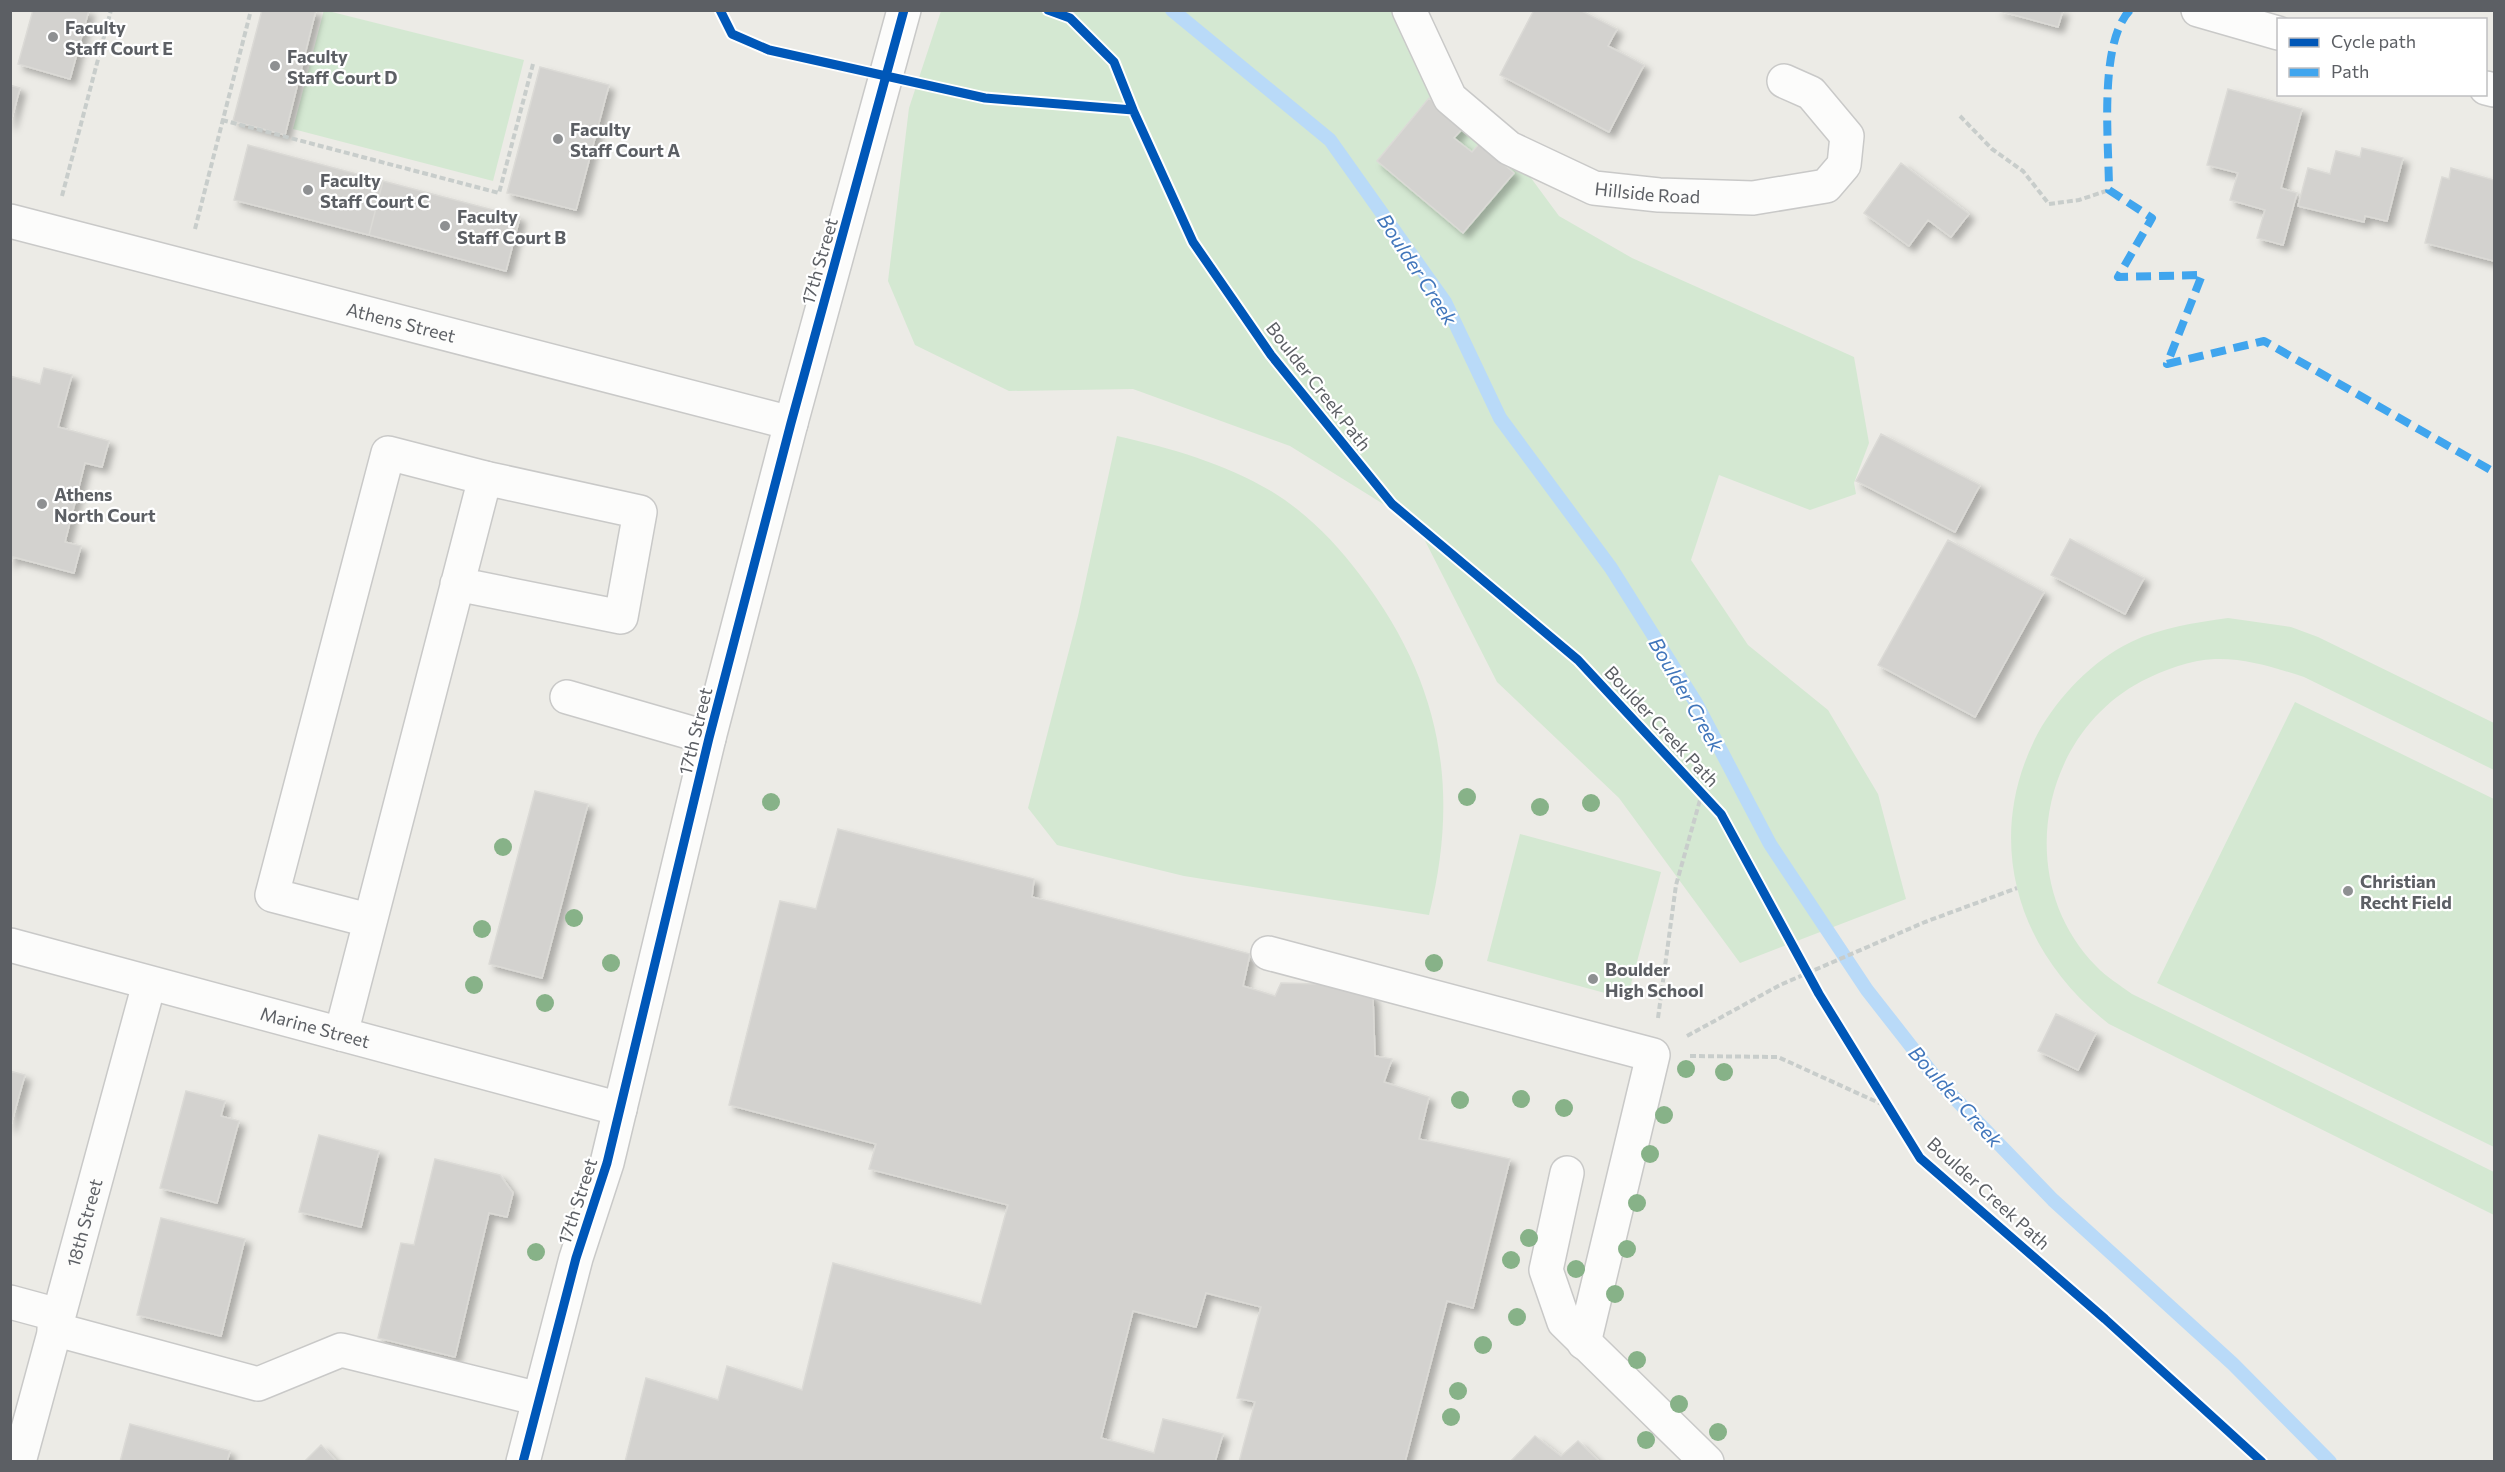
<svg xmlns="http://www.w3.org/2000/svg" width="2505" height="1472" viewBox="0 0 2505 1472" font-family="Commissioner,sans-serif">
  <defs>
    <filter id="shadow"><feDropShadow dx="5.5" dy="5.5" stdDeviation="3" flood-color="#0004"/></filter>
  </defs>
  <rect width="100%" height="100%" fill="#ecebe6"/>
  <path fill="#d4e8d2" d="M324,10L524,60L493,181L293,129Z
    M941,11H1396L1509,148L1559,216L1632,258L1854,357L1869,443L1854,483L1856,494L1810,510L1719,475L1691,560L1748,645L1828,710L1878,794L1906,899L1740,963L1619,798L1497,682L1417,525L1290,446L1133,389L1009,391L915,345L888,281L909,108Z
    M1117,436C1171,448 1223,463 1271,491C1306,512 1336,543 1360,575C1440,680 1461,787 1429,915L1184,876L1057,845L1028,808L1078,616Z
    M2228,618L2291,627L2318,637L2494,723V770L2304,677C2276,668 2246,658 2215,659C2190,660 2164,670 2142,681C2039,735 2013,882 2096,966C2106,977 2120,985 2132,994L2494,1172V1215L2109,1024C2017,953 1982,839 2038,733C2059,696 2092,661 2131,642C2162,627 2195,623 2228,618Z
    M2295,702L2494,799V1147L2157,983Z
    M1520,834L1661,872L1627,999L1487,961Z"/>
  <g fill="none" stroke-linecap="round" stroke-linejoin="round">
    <path stroke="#b9daf8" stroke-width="14" d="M1172,10L1330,140L1445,302L1500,418L1611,568L1696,703L1770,844L1867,990L1939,1082L2053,1200L2233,1364L2330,1462"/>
  </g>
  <path fill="#d3d2cf" stroke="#dbdad6" stroke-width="1.5" filter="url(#shadow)" d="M33,10H89L70,79L18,64Z
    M262,10H316L285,135L233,121Z
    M1534,10H1580L1617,29L1608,46L1644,65L1609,132L1500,75Z
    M1996,10H2063L2058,27Z
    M540,67L609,85L576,210L507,193Z
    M10,85L20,88L10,125Z
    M2228,89L2302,109L2281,188L2297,193L2283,245L2257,238L2265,210L2230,200L2238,173L2207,165Z
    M1429,98L1464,127L1454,138L1472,152L1480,143L1514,173L1463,233L1377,161Z
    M248,145L383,181L369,235L234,200Z
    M2362,148L2403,158L2387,221L2365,216L2364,222L2298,206L2308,168L2330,174L2336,151L2360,157Z
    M1901,163L1969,214L1951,237L1928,220L1909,246L1864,213Z
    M2451,168L2494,180V261L2425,243L2442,177L2449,179Z
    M383,181L520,217L506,271L369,235Z
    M44,368L72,375L58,427L109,441L102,467L85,463L65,542L81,546L74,573L13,557L10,564V376L40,384Z
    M1881,434L1980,485L1955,532L1856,481Z
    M2070,539L2144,578L2125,614L2051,575Z
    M1948,540L2044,592L1975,717L1878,665Z
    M535,791L588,804L542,978L489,964Z
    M838,829L1034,879L1032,897L1250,954L1243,986L1275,996L1281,983L1362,985L1373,998L1375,1056L1392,1059L1384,1082L1429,1097L1419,1139L1510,1159L1473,1308L1447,1301L1405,1462H1239L1255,1402L1237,1398L1261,1307L1206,1293L1196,1327L1133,1311L1101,1438L1154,1453L1163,1419L1223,1434L1215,1462H625L646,1378L718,1400L727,1366L802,1390L833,1263L981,1304L1008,1205L869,1169L876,1144L729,1105L780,901L816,909Z
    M2056,1014L2096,1033L2078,1070L2038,1051Z
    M10,1071L25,1075L10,1128Z
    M186,1091L225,1101L221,1116L239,1121L217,1203L160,1188Z
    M319,1135L379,1151L361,1227L299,1212Z
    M435,1159L500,1175L513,1193L507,1217L489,1213L455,1357L378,1338L401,1243L414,1245Z
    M161,1218L245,1239L221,1336L137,1315Z
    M130,1424L230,1451L227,1462H120Z
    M1535,1436L1561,1456L1578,1441L1600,1462H1510Z
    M321,1445L337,1462H304Z"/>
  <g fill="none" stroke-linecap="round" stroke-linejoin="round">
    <defs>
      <g id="minor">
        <path id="s1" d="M1409,10L1450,98L1509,148L1594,188L1659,195L1753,198L1826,186L1844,165L1847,136L1811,93L1784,81"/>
        <path d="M2198,10L2278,33"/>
        <path d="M2486,88L2494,90"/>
        <path id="s2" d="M10,221L791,423"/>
        <path d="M567,697L709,738"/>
        <path d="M368,920L272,895L388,453L485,478"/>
        <path id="s3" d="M10,945L620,1109"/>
        <path d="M1268,953L1653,1055L1584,1343"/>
        <path d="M341,1034L485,478L640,512L621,617L457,584"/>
        <path d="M1567,1173L1546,1270L1564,1322L1707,1462"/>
        <path d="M10,1302L58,1315"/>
        <path d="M54,1329L258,1384L341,1350L539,1399"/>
        <path id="s4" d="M19,1462L149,984"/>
        <path d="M523,1462L576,1258L607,1163L709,738L791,423L904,10"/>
      </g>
    </defs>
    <use href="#minor" stroke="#c9c9c8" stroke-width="36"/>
    <path stroke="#c8cdcb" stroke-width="4" stroke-dasharray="6 3" stroke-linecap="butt" d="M1960,116L1992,149L2023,171L2049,204L2079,200L2109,190
      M222,120L499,193L533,64
      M62,196L111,10
      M195,229L251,10
      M1658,1018L1676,885L1702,793
      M1687,1036L1780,985L1925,922L2017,888
      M1690,1056L1778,1057L1888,1107"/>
    <use href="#minor" stroke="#fcfcfb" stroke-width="33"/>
    <path stroke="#40a5ee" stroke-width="8" stroke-dasharray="15 8" stroke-linecap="butt" d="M2130,10C2098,44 2109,144 2109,190L2152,218L2118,277L2202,275L2167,364L2264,341L2494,472"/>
    <defs>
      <path id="cycleway" d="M720,10L732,34L769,50L985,98L1133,110
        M1048,10L1070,18L1114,62L1133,110L1193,242L1271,355L1392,504L1578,660L1721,814L1819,994L1920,1158L2105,1319L2262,1462
        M523,1462L576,1258L607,1163L709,738L791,423L904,10"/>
    </defs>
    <use href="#cycleway" stroke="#fff" stroke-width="13"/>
    <use href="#cycleway" stroke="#0057b8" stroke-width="9"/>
  </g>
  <g fill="#87b288">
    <circle cx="1467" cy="797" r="9"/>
    <circle cx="771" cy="802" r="9"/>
    <circle cx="1591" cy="803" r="9"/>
    <circle cx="1540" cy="807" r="9"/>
    <circle cx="503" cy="847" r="9"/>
    <circle cx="574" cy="918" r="9"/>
    <circle cx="482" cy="929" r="9"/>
    <circle cx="611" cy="963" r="9"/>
    <circle cx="1434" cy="963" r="9"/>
    <circle cx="474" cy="985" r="9"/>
    <circle cx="545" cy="1003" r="9"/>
    <circle cx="1686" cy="1069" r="9"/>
    <circle cx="1724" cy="1072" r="9"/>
    <circle cx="1521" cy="1099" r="9"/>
    <circle cx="1460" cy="1100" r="9"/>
    <circle cx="1564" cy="1108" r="9"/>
    <circle cx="1664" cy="1115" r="9"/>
    <circle cx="1650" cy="1154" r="9"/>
    <circle cx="1637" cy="1203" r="9"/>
    <circle cx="1529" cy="1238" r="9"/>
    <circle cx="1627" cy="1249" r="9"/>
    <circle cx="536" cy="1252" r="9"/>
    <circle cx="1511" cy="1260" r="9"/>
    <circle cx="1576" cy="1269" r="9"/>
    <circle cx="1615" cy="1294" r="9"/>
    <circle cx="1517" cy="1317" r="9"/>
    <circle cx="1483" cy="1345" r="9"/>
    <circle cx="1637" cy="1360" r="9"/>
    <circle cx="1458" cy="1391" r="9"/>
    <circle cx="1679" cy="1404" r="9"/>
    <circle cx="1451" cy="1417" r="9"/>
    <circle cx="1718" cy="1432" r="9"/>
    <circle cx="1646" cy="1440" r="9"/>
  </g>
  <g fill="#8e9092" stroke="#fff" stroke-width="2">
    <circle cx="53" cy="37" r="6"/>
    <circle cx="275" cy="66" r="6"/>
    <circle cx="558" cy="139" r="6"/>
    <circle cx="308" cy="190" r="6"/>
    <circle cx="445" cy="226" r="6"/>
    <circle cx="42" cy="504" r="6"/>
    <circle cx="2348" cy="891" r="6"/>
    <circle cx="1593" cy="979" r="6"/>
  </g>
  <g text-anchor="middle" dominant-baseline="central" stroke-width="4.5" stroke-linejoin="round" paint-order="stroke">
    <g font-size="18" font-weight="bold" fill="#5c5f64" stroke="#fff" text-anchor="start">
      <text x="65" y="27">Faculty<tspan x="65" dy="21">Staff Court E</tspan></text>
      <text x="287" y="56">Faculty<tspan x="287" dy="21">Staff Court D</tspan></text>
      <text x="570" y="129">Faculty<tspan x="570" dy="21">Staff Court A</tspan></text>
      <text x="320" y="180">Faculty<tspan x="320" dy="21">Staff Court C</tspan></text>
      <text x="457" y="216">Faculty<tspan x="457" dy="21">Staff Court B</tspan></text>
      <text x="54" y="494">Athens<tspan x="54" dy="21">North Court</tspan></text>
      <text x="2360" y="881">Christian<tspan x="2360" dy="21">Recht Field</tspan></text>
      <text x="1605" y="969">Boulder<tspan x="1605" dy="21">High School</tspan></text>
    </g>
    <g font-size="18" fill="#5c5f64" stroke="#fff">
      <text stroke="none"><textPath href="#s1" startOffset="322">Hillside Road</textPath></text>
      <text transform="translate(819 261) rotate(-74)">17th Street</text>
      <text stroke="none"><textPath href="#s2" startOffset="404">Athens Street</textPath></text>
      <text transform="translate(1319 386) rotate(52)">Boulder Creek Path</text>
      <text transform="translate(1662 726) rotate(47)">Boulder Creek Path</text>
      <text transform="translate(695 731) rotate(-76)">17th Street</text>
      <text stroke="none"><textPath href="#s3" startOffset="316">Marine Street</textPath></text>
      <text transform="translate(1989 1193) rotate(42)">Boulder Creek Path</text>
      <text transform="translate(577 1201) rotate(-72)">17th Street</text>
      <text stroke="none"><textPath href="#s4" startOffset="248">18th Street</textPath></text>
    </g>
    <g font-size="20" font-style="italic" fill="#4176bb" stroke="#fff">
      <text transform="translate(1418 269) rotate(57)">Boulder Creek</text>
      <text transform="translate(1687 694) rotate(60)">Boulder Creek</text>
      <text transform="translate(1956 1096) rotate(48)">Boulder Creek</text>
    </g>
  </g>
  <rect width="2505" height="1472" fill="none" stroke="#5c5f64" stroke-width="24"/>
  <rect x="2277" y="18" width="210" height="78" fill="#ffffff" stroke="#bebfc1" stroke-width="1.5"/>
  <rect x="2289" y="38" width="30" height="9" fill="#0057b8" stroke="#bebfc1" stroke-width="1.5"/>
  <text x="2331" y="48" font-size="18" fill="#5c5f64">Cycle path</text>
  <rect x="2289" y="68" width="30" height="9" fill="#40a5ee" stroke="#bebfc1" stroke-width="1.5"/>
  <text x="2331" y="78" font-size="18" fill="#5c5f64">Path</text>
</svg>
